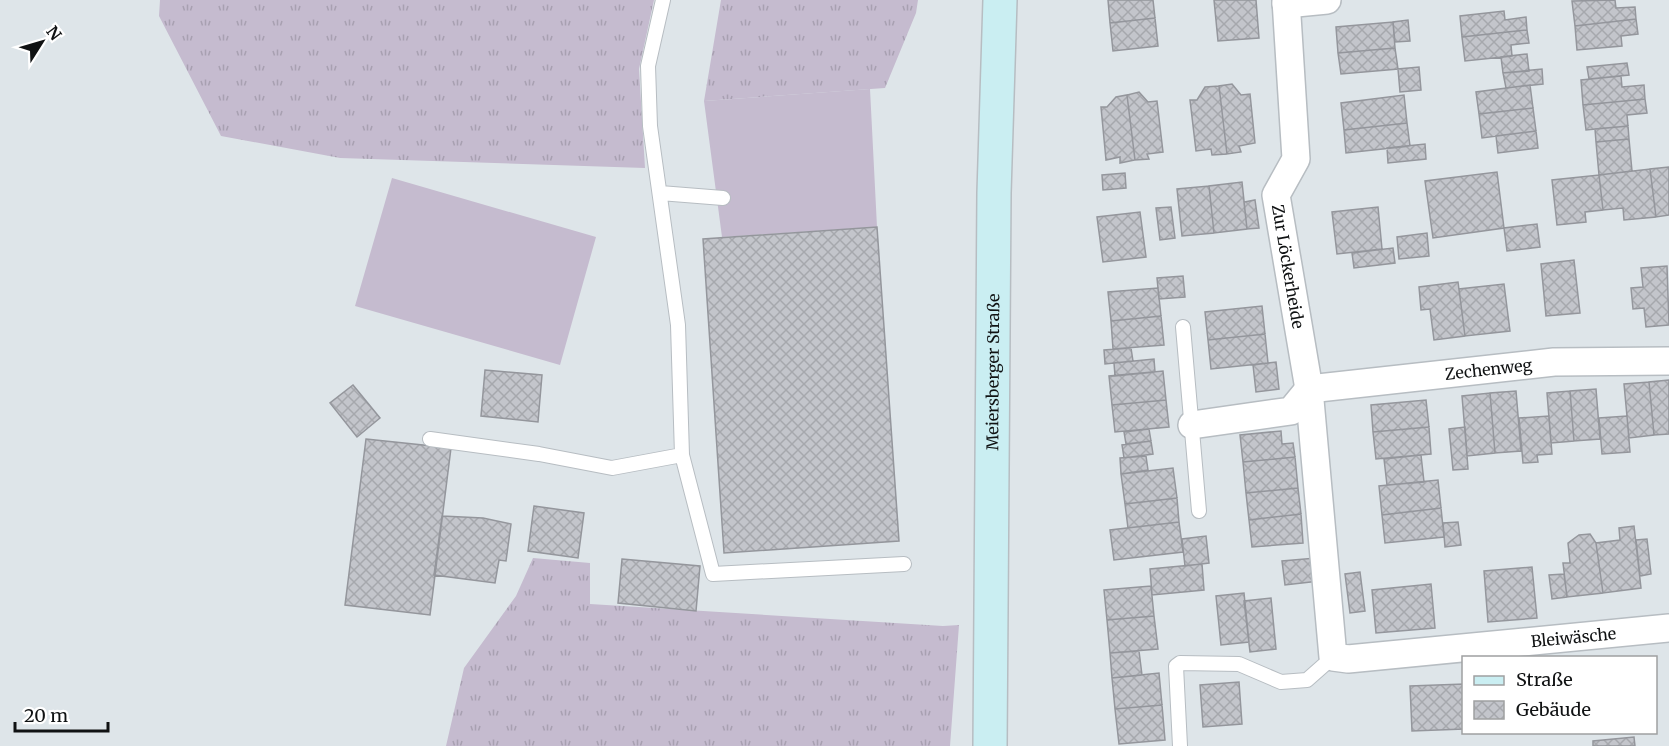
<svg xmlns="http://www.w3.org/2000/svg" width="1669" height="746" viewBox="0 0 1669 746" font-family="Merriweather,serif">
  <defs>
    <pattern id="grass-tufts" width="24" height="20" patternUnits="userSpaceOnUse" patternTransform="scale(1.5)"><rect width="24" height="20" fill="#c5bbcf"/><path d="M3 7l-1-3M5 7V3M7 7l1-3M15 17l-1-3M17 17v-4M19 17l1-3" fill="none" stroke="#a8a0b1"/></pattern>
    <pattern id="building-cross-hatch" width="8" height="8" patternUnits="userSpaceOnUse" patternTransform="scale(1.5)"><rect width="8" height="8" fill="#c3c5cb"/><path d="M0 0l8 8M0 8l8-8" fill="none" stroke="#a6a8ad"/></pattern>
  </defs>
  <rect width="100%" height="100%" fill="#dee5e9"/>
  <path fill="url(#grass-tufts)" d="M160,0H654L639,69L645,168L340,158L221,136L159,16Z
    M721,0H918L916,13L885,88L704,101Z
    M533,558L590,563V604L943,626L959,625L950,746H446L464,668L516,596Z"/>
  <path fill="#c5bbcf" d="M870,89L877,227L722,237L704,101Z
    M392,178L596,237L560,365L355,306Z"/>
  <path fill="url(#building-cross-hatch)" stroke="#94969c" stroke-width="1.5" d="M1108,0H1153L1155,18L1110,23Z
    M1214,0H1256L1259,38L1218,41Z
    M1615,0L1616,8L1635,7L1636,19L1575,26L1572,1Z
    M1504,11L1505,20L1526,17L1527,30L1462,37L1460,16Z
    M1155,18L1158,46L1113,51L1110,23Z
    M1636,19L1638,34L1621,36L1622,46L1577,50L1575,26Z
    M1408,20L1410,41L1395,42L1393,22Z
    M1393,22L1395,48L1338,53L1336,27Z
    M1527,30L1529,43L1511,45L1512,56L1465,61L1462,37Z
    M1395,48L1398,69L1341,74L1338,53Z
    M1527,54L1529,71L1503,73L1501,57Z
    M1627,63L1629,75L1589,79L1587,67Z
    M1419,67L1421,90L1400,92L1398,69Z
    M1542,69L1543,84L1506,88L1503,73Z
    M1621,76L1622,87L1644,85L1645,99L1583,105L1581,80Z
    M1232,84L1241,95L1250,94L1255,143L1239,146L1241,152L1227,154L1219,86Z
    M1530,85L1533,108L1479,114L1476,92Z
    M1219,86L1227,154L1212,155L1211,149L1196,151L1190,100H1197L1205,87Z
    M1139,92L1148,102L1157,101L1163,152L1147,154L1149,159L1135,160L1127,95Z
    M1127,95L1135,160L1120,163V157L1106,160L1101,107H1107L1116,97Z
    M1404,95L1407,123L1344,130L1341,103Z
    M1645,99L1647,113L1627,115L1628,126L1586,130L1583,105Z
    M1533,108L1536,131L1482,138L1479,114Z
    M1407,123L1410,146L1346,153L1344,130Z
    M1628,126L1629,139L1596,142L1595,129Z
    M1536,131L1538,148L1498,153L1496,136Z
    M1629,139L1632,171L1599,175L1596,142Z
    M1425,144L1426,159L1388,163L1387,148Z
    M1669,167V215L1656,217L1650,169Z
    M1650,169L1656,217L1624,220L1623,208L1603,210L1599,175Z
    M1497,172L1504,228L1433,238L1425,181Z
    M1125,173L1126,188L1103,190L1102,175Z
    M1599,175L1603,210L1585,212L1586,222L1557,225L1552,180Z
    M1242,182L1247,229L1214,233L1209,186Z
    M1209,186L1214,233L1182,236L1177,189Z
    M1255,200L1259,228L1247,229L1244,202Z
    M1171,207L1175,238L1160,240L1156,208Z
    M1378,207L1382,249L1337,254L1332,212Z
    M1140,212L1146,257L1103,262L1097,217Z
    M1537,224L1540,247L1507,251L1504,228Z
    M877,227L899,541L724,553L703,239Z
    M1427,233L1429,256L1399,259L1397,237Z
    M1393,248L1395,263L1354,268L1352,253Z
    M1574,260L1580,313L1546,316L1541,264Z
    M1667,266L1669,325L1646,327L1644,308L1633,309L1631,288L1643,287L1641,268Z
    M1183,276L1185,297L1159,299L1157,278Z
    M1458,282L1465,336L1434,340L1430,309L1421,310L1419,287Z
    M1504,284L1510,331L1465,336L1459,289Z
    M1158,288L1161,316L1111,321L1108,292Z
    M1262,306L1265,334L1208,340L1205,312Z
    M1161,316L1164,345L1113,349L1111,321Z
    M1265,334L1268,363L1211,369L1208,340Z
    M1131,348L1133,361L1105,364L1104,350Z
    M1154,359L1155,372L1115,376L1114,363Z
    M1276,362L1279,389L1256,392L1253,365Z
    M485,370L542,375L538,422L481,416Z
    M1163,371L1166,400L1112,405L1109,376Z
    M1669,380V434L1654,435L1649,382Z
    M1649,382L1654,435L1629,438L1624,384Z
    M353,385L380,418L357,437L330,403Z
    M1596,389L1600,439L1574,441L1570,391Z
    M1516,391L1521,451L1495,453L1490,393Z
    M1570,391L1574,441L1551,443L1547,393Z
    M1490,393L1495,453L1467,456L1462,396Z
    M1166,400L1169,427L1115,432L1112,405Z
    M1426,400L1429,427L1373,432L1371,405Z
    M1549,416L1552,454L1537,455L1538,462L1523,463L1519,418Z
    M1627,416L1630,452L1602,454L1599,418Z
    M1429,427L1431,454L1376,459L1373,432Z
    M1465,427L1468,469L1453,470L1449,429Z
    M1149,429L1151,441L1126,444L1124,432Z
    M1281,431L1282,444L1293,443L1295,457L1243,462L1240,435Z
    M366,439L451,448L430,615L345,605Z
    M1151,441L1153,454L1124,458L1122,445Z
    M1421,455L1424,482L1387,485L1384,459Z
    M1146,456L1148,470L1121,474L1120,458Z
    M1295,457L1298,488L1246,493L1243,462Z
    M1173,468L1177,498L1125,504L1121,474Z
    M1438,480L1441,508L1382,515L1379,486Z
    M1298,488L1301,514L1249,520L1246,493Z
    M1177,498L1179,522L1128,528L1125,504Z
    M534,506L584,513L578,558L528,551Z
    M1441,508L1444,537L1385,543L1382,515Z
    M1301,514L1303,543L1252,547L1249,520Z
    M442,516L483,518L511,524L506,561L499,560L495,583L434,575Z
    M1179,522L1183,552L1114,560L1110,530Z
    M1458,522L1461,545L1445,547L1443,523Z
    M1634,526L1641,588L1603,593L1596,543L1620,540L1619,528Z
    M1590,534L1596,543L1603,593L1567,597L1563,563H1570L1568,543L1579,535Z
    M1206,536L1209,563L1185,566L1182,539Z
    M1647,539L1651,574L1640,576L1636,540Z
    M1316,558L1319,581L1285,585L1282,561Z
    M622,559L700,566L696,611L618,603Z
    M1202,564L1204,590L1152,595L1150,569Z
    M1532,567L1537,618L1488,622L1484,571Z
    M1360,572L1365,611L1350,613L1345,574Z
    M1564,574L1567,597L1552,599L1549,575Z
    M1431,584L1435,628L1376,633L1372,590Z
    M1151,586L1154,616L1107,620L1104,590Z
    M1244,593L1249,642L1221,645L1216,596Z
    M1271,598L1276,649L1250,652L1244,601Z
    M1154,616L1158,649L1110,653L1107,620Z
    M1139,651L1142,675L1112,678L1110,653Z
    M1159,673L1162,705L1115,709L1112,678Z
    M1239,682L1242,724L1203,727L1200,685Z
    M1464,684V729L1412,731L1410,686Z
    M1162,705L1165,740L1119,744L1115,709Z
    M1634,737L1635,746H1593V741Z"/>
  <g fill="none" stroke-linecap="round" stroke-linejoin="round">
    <defs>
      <path id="lane" d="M660,193L723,198
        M1183,327L1199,511
        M430,439L539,454L612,468L682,455L678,325L650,126L648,66L663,0
        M682,455L713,574L904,564
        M1180,746L1176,666L1180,663L1239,664L1281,682L1307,680L1333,657"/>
      <g id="street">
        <path id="s1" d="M1286,0L1296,159L1276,195L1309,389L1333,657L1348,659L1669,628"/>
        <path d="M1286,4L1327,0"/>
        <path id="s2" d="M1192,425L1291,411L1309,389L1554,362L1669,361"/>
      </g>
      <g id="secondary">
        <path id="s3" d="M990,746L994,193L1000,0"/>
      </g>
    </defs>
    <use href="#lane" stroke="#b7bdc2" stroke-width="16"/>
    <use href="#street" stroke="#b7bdc2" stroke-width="30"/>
    <use href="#secondary" stroke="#b7bdc2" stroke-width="36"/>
    <use href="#lane" stroke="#fff" stroke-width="14"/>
    <use href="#street" stroke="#fff" stroke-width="27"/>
    <use href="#secondary" stroke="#caeef2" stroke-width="33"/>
  </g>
  <g text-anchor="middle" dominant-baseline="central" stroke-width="4.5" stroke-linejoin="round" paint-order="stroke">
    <g font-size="16" fill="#101213" stroke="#fff">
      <text stroke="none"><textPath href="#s1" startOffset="273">Zur Löckerheide</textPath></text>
      <text stroke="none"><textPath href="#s2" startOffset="309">Zechenweg</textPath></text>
      <text stroke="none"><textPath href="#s3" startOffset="374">Meiersberger Straße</textPath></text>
      <text stroke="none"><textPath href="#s1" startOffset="908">Bleiwäsche</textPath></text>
    </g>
  </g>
  <rect x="1462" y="656" width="195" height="78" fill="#ffffff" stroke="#9fa0a1" stroke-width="1.5"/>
  <rect x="1474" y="676" width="30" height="9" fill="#caeef2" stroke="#9fa0a1" stroke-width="1.5"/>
  <text x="1516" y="686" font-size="18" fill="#101213">Straße</text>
  <rect x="1474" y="701" width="30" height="18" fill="url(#building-cross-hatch)" stroke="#9fa0a1" stroke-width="1.5"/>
  <text x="1516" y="716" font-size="18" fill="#101213">Gebäude</text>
  <g transform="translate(42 42) rotate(53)" stroke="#ffffff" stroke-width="4.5" paint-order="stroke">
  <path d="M0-4.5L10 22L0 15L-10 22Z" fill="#101213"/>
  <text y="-9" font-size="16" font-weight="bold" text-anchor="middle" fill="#101213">N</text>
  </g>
  <path d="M15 722v9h93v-9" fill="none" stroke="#101213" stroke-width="3"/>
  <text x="24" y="722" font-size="18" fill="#101213" stroke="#ffffff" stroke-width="4.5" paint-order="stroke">20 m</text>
</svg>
